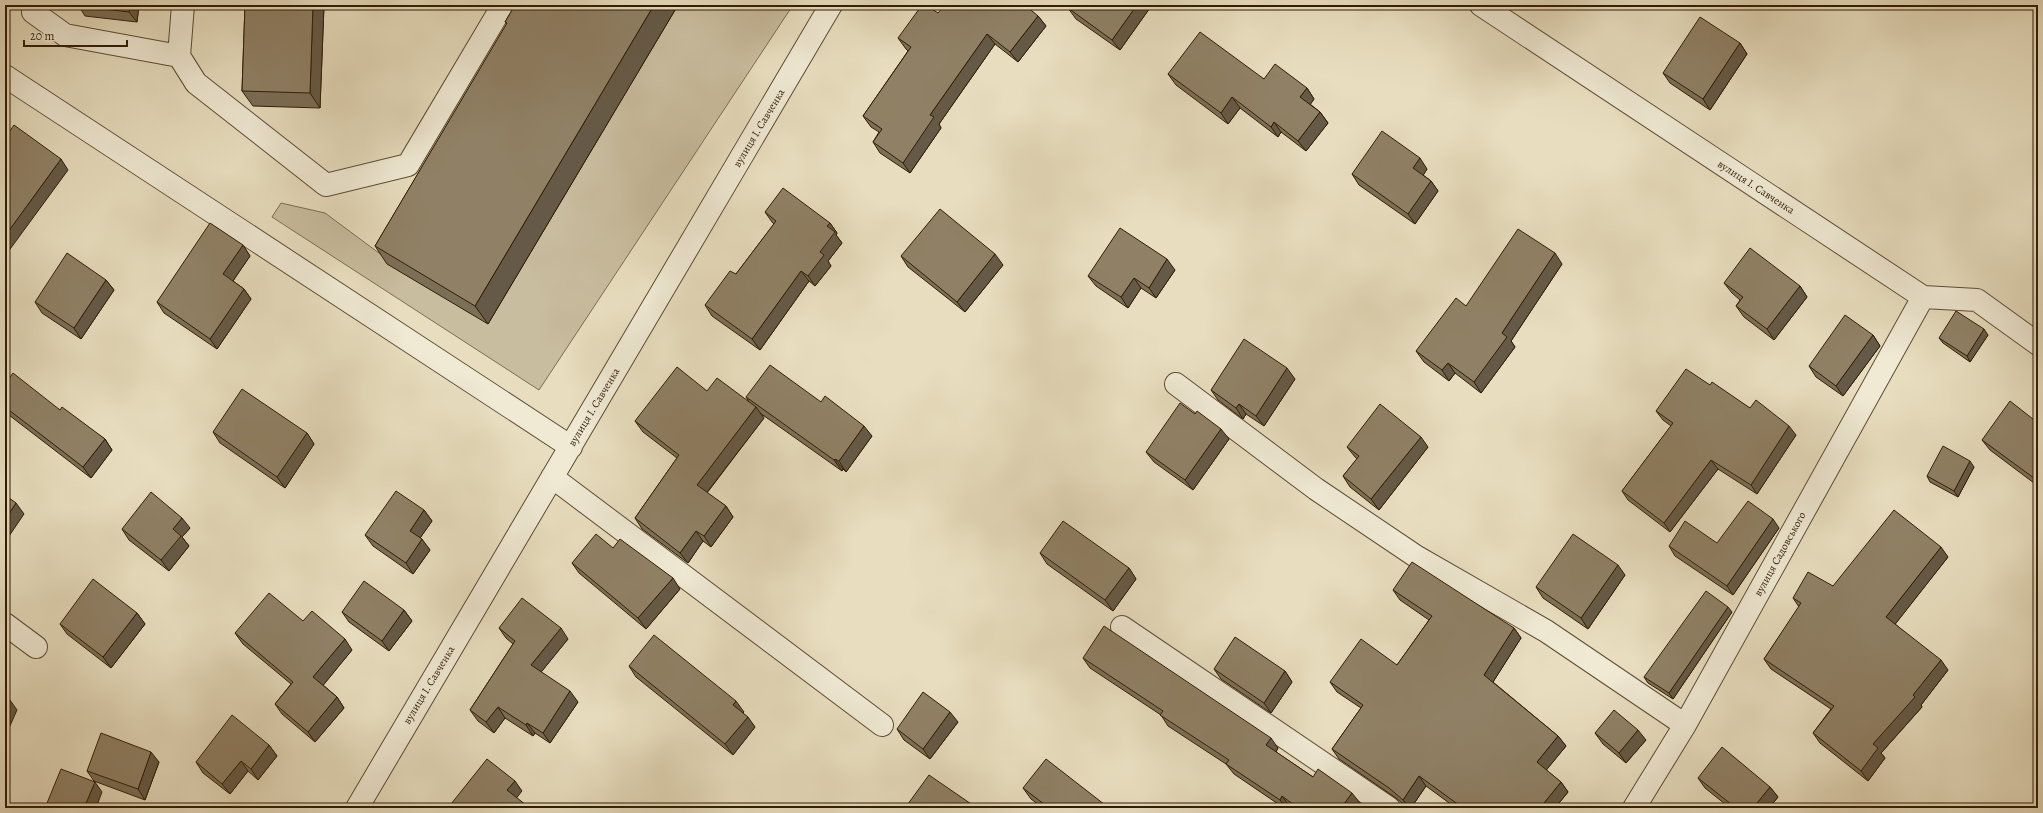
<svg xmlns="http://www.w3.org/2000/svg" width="2043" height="813" viewBox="0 0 2043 813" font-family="Alegreya,serif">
  <rect width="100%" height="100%" fill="#e8debf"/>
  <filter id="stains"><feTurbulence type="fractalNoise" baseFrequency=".005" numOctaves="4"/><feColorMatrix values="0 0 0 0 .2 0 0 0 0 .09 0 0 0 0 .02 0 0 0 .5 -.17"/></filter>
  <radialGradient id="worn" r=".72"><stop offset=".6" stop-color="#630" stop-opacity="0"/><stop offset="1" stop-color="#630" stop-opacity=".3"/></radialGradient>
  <path fill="#c9bd9f" stroke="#7c6d52" d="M678,5H793L539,390L272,217L281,203L325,213L383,256L598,137Z"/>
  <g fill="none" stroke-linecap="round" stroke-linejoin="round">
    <defs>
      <path id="minor" d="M34,5L33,12L65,35L179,56
        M183,5L179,56L196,83L326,185L408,165L503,5
        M1481,5L1923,297L1977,300L2038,344
        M5,76L571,447
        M1176,384L1316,489L1417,557L1546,631L1685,725
        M552,477L882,725
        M5,624L36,647
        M1122,627L1389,808
        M357,808L831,5
        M1634,808L1685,725L1923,297"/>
    </defs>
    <use href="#minor" stroke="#5e4d34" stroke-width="24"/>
    <use href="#minor" stroke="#f0ead5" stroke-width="22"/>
  </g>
  <path fill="#7c6f58" stroke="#301d05" d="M78,5H139L137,22L85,16Z
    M245,5H324L320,108L253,106L242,91Z
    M515,5H678L488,324L387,264L375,246L507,24L505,22Z
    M1152,5L1120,50L1076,19L1068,8Z
    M938,13L1038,16L1046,26L1018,62L995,44L939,124L941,128L910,173L880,153L873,142L879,132L871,127L863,116L908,51L906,49L898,38Z
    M1740,43L1747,54L1710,110L1670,83L1663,73Z
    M1168,74L1264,79L1307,88L1314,99L1310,104L1320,112L1328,123L1306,151L1281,132L1278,137L1240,108L1228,124L1176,85Z
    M1427,169L1423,175L1431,181L1438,191L1415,224L1359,185L1352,174Z
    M765,212L830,223L837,233L836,235L842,243L828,261L831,266L815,286L809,281L760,350L712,316L705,305L736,274L774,224L772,222Z
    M243,245L250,256L233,281L244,289L251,299L217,349L164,313L157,302Z
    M901,256L1003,265L965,312L908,267Z
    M1562,264L1511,341L1515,347L1481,393L1455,373L1449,381L1424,362L1416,351L1466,306Z
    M1175,270L1156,298L1141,288L1128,308L1096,286L1088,276Z
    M106,280L114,290L81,339L42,313L35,302Z
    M1724,283L1800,286L1807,297L1774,340L1744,317L1736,306L1740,300L1732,293Z
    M1873,335L1880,346L1843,396L1816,377L1809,366Z
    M1988,335L1970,362L1943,343L1939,338Z
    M1295,379L1264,426L1246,414L1243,419L1218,400L1211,390Z
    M5,384L60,410L105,439L112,450L91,478L5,412Z
    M1710,385L1796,435L1757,494L1718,469L1670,532L1628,500L1622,491L1671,426L1663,420L1656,411Z
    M707,391L749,402L746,397L821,402L872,436L846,472L843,469L842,471L760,413L764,418L707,493L726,506L733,517L711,547L703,541L688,563L642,529L635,518L677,458L643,432L635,421Z
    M2038,423V486L1990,450L1982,440Z
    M213,432L307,433L314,444L285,488L220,443Z
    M1229,439L1193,490L1154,462L1146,452Z
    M1347,447H1428L1379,510L1350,487L1343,476L1357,459L1355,457Z
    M1974,467L1958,497L1930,482L1927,476Z
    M424,510L432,521L420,538L430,550L413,574L373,546L365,535Z
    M190,528L182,537L189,546L169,571L129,540L122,529Z
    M1779,528L1733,595L1675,556L1669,546L1717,543Z
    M613,548L680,589L646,629L579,573L572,563Z
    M1040,553L1129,568L1136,579L1113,611L1047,564Z
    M1948,557L1895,624L1948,670L1921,705L1922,707L1881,753L1885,758L1868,781L1820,743L1813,733L1831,709L1771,669L1764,659L1799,607L1793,598L1833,586Z
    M1625,575L1588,629L1543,598L1536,587Z
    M1393,590L1514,628L1521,638L1493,682L1558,736L1566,746L1546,770L1561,782L1568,792L1555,808H1456L1426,786L1411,808H1408L1396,798L1339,759L1332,749L1361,708L1337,692L1330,682L1397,665L1429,620L1400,600Z
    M404,610L412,621L389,651L349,622L342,612Z
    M1732,612L1673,699L1648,683L1644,677Z
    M137,613L145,624L111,668L67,634L60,624Z
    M499,628L568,639L541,672L578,702L550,743L535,733L533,736L505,718L494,733L478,721L470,710L513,644L506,638Z
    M235,633L352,650L323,685L337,697L344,708L315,742L282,714L275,704L291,684L243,644Z
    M1083,658L1278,748L1276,752L1313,777L1360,803L1356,808H1291L1290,807L1289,808H1284L1234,774L1226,764L1168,726L1161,715L1090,668Z
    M629,666L744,712L743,713L755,727L733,755L636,677Z
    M1214,669L1285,671L1292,682L1271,713L1221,679Z
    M958,722L930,759L904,740L897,729Z
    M1595,733L1646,740L1626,763L1603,744Z
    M269,745L277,756L258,780L248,771L230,794L203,773L196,762Z
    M159,762L145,800L94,781L87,771Z
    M1698,778L1770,787L1778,797L1769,808H1730L1705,788Z
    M1023,788L1109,808H1043L1031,799Z"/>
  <path fill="#655a47" stroke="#301d05" d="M130,5H139L137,22L129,12Z
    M313,5H324L320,108L310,93Z
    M654,5H678L488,324L475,306Z
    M1137,5H1152L1120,50L1112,40Z
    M1038,16L1046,26L1018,62L1010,52Z
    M987,34L995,44L939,124L941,128L910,173L903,163L930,115Z
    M1740,43L1747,54L1710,110L1703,99Z
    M1307,88L1314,99L1308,108L1300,97Z
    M1232,97L1240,108L1228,124L1221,113Z
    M1320,112L1328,123L1306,151L1298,141Z
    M1274,122L1281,132L1278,137L1271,127Z
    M1420,158L1427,169L1421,179L1413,168Z
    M61,159L68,170L5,256V236Z
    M1431,181L1438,191L1415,224L1408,214Z
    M830,223L837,233L836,235L842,243L828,261L831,266L815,286L808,276L820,252L827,226Z
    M243,245L250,256L230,285L223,274Z
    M1555,253L1562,264L1511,341L1515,347L1481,393L1474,382L1502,333Z
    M995,254L1003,265L965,312L957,302Z
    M1167,259L1175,270L1156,298L1149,288Z
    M801,271L809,281L760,350L752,339Z
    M1134,278L1141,288L1128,308L1121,297Z
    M106,280L114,290L81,339L74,328Z
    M1800,286L1807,297L1774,340L1767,329Z
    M244,289L251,299L217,349L210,339Z
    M1984,329L1988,335L1970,362L1967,356Z
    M1873,335L1880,346L1843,396L1836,386Z
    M1448,363L1455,373L1449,381L1442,370Z
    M1287,368L1295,379L1264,426L1256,416Z
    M1239,404L1246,414L1243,419L1236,408Z
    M756,407L764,418L704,496L697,485Z
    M864,426L872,436L846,472L839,461Z
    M1789,426L1796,435L1757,494L1751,485Z
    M1221,429L1229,439L1193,490L1185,480Z
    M307,433L314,444L285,488L277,477Z
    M1421,437L1428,447L1379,510L1371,499Z
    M105,439L112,450L91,478L83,467Z
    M835,459L843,469L842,471L834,460Z
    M1711,460L1718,469L1670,532L1664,523Z
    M1970,461L1974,467L1958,497L1954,491Z
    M16,503L24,514L5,542V520Z
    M726,506L733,517L711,547L704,536Z
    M424,510L432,521L418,541L410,531Z
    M182,518L190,528L182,537L189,546L169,571L161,560L173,529Z
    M1773,519L1779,528L1733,595L1727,586Z
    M696,531L703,541L688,563L680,553Z
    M422,539L430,550L413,574L406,563Z
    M1941,547L1948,557L1893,627L1886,617Z
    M1618,565L1625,575L1588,629L1581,618Z
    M1129,568L1136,579L1113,611L1105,600Z
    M673,578L680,589L646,629L638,618Z
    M1728,607L1732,612L1673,699L1669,693Z
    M404,610L412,621L389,651L382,641Z
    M137,613L145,624L111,668L103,657Z
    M561,628L568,639L538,676L531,665Z
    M1514,628L1521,638L1491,685L1484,675Z
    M345,639L352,650L321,688L313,677Z
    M1941,660L1948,670L1921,705L1922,707L1881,753L1885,758L1868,781L1861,771L1873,744Z
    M1285,671L1292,682L1271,713L1264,703Z
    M570,691L578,702L550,743L543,733Z
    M337,697L344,708L315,742L308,732Z
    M10,700L17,710L5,737V710Z
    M736,701L744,712L740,716L733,705Z
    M498,707L505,718L494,733L486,722Z
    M950,712L958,722L930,759L923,749Z
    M748,717L755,727L733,755L725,744Z
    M527,723L535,733L533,736L526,725Z
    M1638,730L1646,740L1626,763L1619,753Z
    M1558,736L1566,746L1544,773L1537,762Z
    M1271,738L1278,748L1273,756L1266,745Z
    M269,745L277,756L258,780L251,769Z
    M151,752L159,762L145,800L138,789Z
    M241,761L248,771L230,794L222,784Z
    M1419,776L1426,786L1411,808H1409L1403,800Z
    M515,781L522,791L514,801L507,790Z
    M95,782L102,792L96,808H84Z
    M1561,782L1568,792L1555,808H1540Z
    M1770,787L1778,797L1769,808H1753Z
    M1352,793L1360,803L1356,808H1341Z
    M1282,796L1290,807L1289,808H1286L1280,800Z
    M526,805L528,808H524Z"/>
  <path fill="#908166" stroke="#301d05" d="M78,5H130L129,12L77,6Z
    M245,5H313L310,93L242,91Z
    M515,5H654L475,306L375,246L507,23L505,22Z
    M922,5H926L938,13L945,5H1025L1038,16L1010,52L987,34L930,115L934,117L903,163L873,142L882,129L863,116L911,47L898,38Z
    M1070,5H1137L1112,40L1068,8Z
    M1700,17L1740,43L1703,99L1663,73Z
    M1200,32L1264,79L1275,64L1307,88L1300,97L1320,112L1298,141L1274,122L1271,127L1232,97L1221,113L1168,74Z
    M14,125L61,159L5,236V138Z
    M1382,131L1420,158L1413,168L1431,181L1408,214L1352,174Z
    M783,188L830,223L827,226L835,232L820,252L824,255L808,276L801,271L752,339L705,305L730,271L736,274L776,221L765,212Z
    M940,209L995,254L957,302L901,256Z
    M210,223L243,245L223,274L244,289L210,339L157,302Z
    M1120,228L1167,259L1149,288L1134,278L1121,297L1088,276Z
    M1518,229L1555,253L1502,333L1507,337L1474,382L1448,363L1442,370L1416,351L1456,298L1466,306Z
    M1750,248L1800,286L1767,329L1736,306L1743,297L1724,283Z
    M67,253L106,280L74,328L35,302Z
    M1956,311L1984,329L1967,356L1939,338Z
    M1845,315L1873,335L1836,386L1809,366Z
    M1244,339L1287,368L1256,416L1239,404L1236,408L1211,390Z
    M770,365L821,402L825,396L864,426L839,461L835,459L834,460L746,397Z
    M677,367L707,391L717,378L756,407L697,485L726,506L704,536L696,531L680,553L635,518L679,455L635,421Z
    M1686,369L1710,385L1712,382L1750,408L1756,400L1789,426L1751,485L1711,460L1664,523L1622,491L1673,423L1656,411Z
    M13,373L60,410L62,407L105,439L83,467L5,407V384Z
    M242,389L307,433L277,477L213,432Z
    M2010,401L2038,423V481L1982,440Z
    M1180,403L1195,414L1197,411L1221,429L1185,480L1146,452Z
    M1380,404L1421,437L1371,499L1343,476L1359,456L1347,447Z
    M1943,446L1970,461L1954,491L1927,476Z
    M396,491L424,510L410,531L422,539L406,563L365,535Z
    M151,492L182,518L173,529L181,536L161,560L122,529Z
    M5,495L16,503L5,520Z
    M1748,501L1773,519L1727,586L1669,546L1685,521L1717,543Z
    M1894,510L1941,547L1886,617L1941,660L1913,695L1915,697L1873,744L1878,748L1861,771L1813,733L1834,706L1764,659L1801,603L1793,598L1808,572L1833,586Z
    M1063,521L1129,568L1105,600L1040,553Z
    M596,534L613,548L620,539L673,578L638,618L572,563Z
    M1573,534L1618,565L1581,618L1536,587Z
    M1412,562L1514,628L1484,675L1558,736L1537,762L1561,782L1540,808H1463L1419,776L1403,800L1389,788L1332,749L1363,705L1330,682L1361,639L1397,665L1432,616L1393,590Z
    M93,579L137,613L103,657L60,624Z
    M364,581L404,610L382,641L342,612Z
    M1706,591L1728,607L1669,693L1644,677Z
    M269,593L303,621L312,611L345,639L313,677L337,697L308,732L275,704L293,682L235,633Z
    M522,598L561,628L531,665L570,691L543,733L527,723L526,725L498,707L486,722L470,710L515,641L499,628Z
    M1104,626L1271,738L1266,745L1313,777L1318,769L1352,793L1341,808H1298L1282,796L1280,800L1226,764L1229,760L1160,715L1163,711L1083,658Z
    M654,635L736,701L733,705L748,717L725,744L629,666Z
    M1235,637L1285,671L1264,703L1214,669Z
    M923,692L950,712L923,749L897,729Z
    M5,697L10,700L5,710Z
    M1614,710L1638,730L1619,753L1595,733Z
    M232,715L269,745L251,769L241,761L222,784L196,762Z
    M101,733L151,752L138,789L87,771Z
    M1722,747L1770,787L1753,808H1736L1698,778Z
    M487,759L515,781L507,790L526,805L524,808H456L451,804Z
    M1046,759L1109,808H1049L1023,788Z
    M61,769L95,782L84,808H45Z
    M929,775L977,808H905Z
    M794,806L797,808H792Z"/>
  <g text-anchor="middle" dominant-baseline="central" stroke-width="3.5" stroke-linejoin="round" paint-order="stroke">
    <g font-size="11" fill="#301d05" stroke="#f0ead5">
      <text transform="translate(759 128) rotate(-59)">вулиця І. Савченка</text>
      <text transform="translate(1756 187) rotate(33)">вулиця І. Савченка</text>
      <text transform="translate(594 407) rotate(-59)">вулиця І. Савченка</text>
      <text transform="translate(1780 554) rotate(-61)">вулиця Садовського</text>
      <text transform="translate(429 685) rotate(-59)">вулиця І. Савченка</text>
    </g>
  </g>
  <rect width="2043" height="813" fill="none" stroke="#e8debf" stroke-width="20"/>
  <rect x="6" y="6" width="2031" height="801" fill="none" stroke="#301d05" stroke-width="2"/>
  <rect x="10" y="10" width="2023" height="793" fill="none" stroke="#301d05"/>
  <path d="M24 40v6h103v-6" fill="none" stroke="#301d05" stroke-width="2"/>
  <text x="30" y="40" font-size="12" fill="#301d05" stroke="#f0ead5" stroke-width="3" paint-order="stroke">20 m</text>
  <rect width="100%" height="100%" filter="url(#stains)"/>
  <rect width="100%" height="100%" fill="url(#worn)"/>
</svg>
